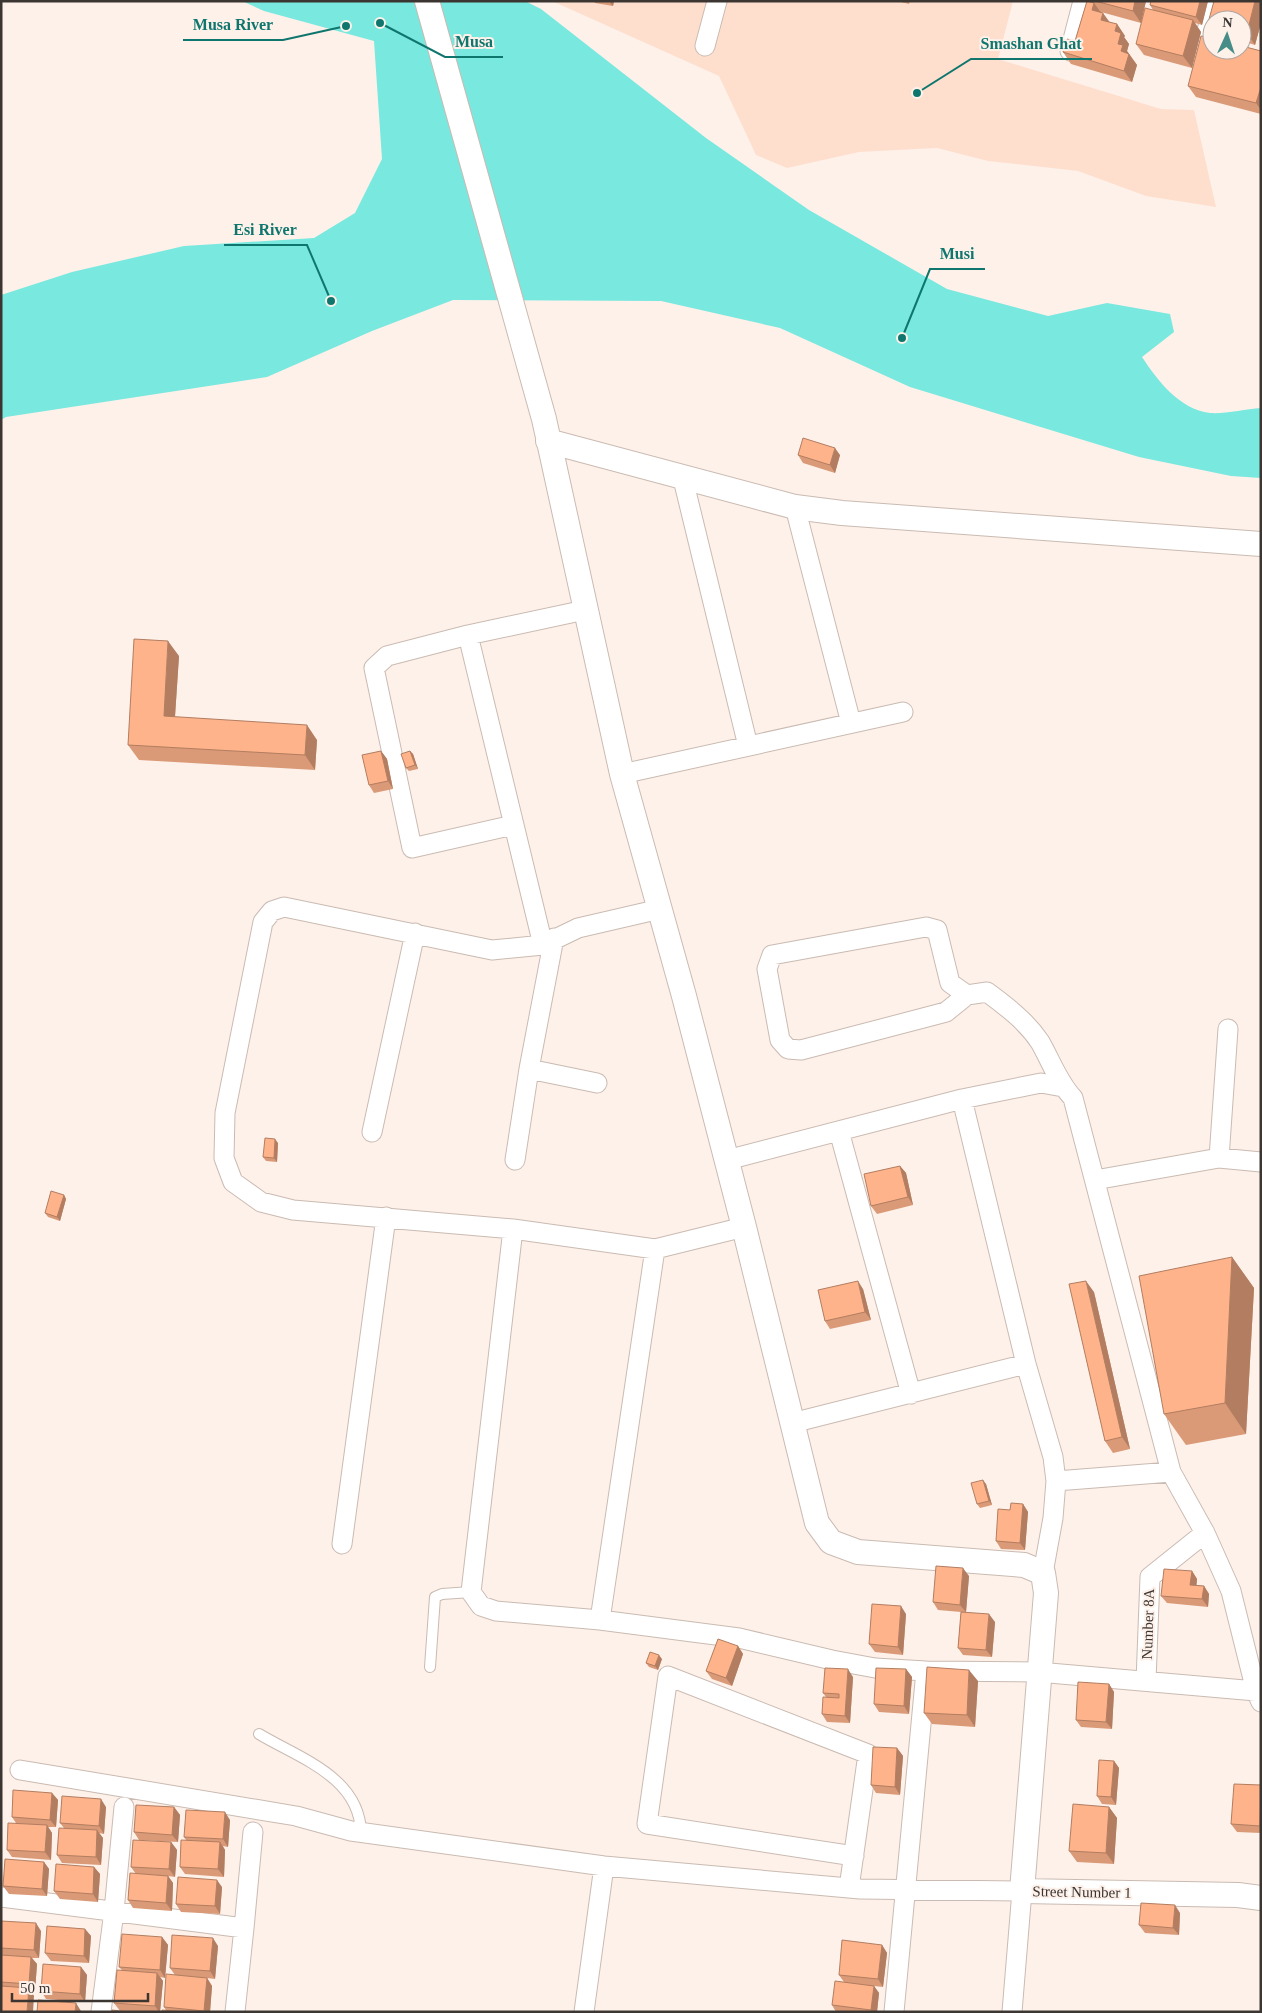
<svg xmlns="http://www.w3.org/2000/svg" width="1262" height="2013" viewBox="0 0 1262 2013" font-family="Georgia,serif">
  <rect width="100%" height="100%" fill="#fef1ea"/>
  <path fill="#fedfce" d="M552,1H1013L998,59L1161,109L1194,110L1216,207L1146,196L1078,171L988,161L937,148L859,152L787,168L756,155L719,76Z"/>
  <path fill="#79e8df" d="M242,1H525L541,9L706,138L809,210L947,289L1048,316L1107,303L1170,314L1174,332L1142,357C1158,381 1179,409 1210,413C1226,414 1245,409 1261,408V478L1231,476L1139,457L910,387L780,328L661,301L453,300L372,331L267,377L6,417L1,420V295L72,272L184,246L314,238L355,213L382,159L374,41L264,11Z"/>
  <g fill="none" stroke-linecap="round" stroke-linejoin="round">
    <defs>
      <path id="service" d="M430,1667L435,1597L442,1594L471,1592
        M259,1734C299,1758 360,1777 361,1833"/>
      <path id="minor" d="M705,46L717,1
        M1070,51L1083,1
        M1200,61L1214,1
        M682,475L748,746
        M795,507L851,723
        M468,635L543,945
        M622,774L903,712
        M513,825L412,848L374,668L387,656L468,635L585,610
        M660,909L578,928L543,945L492,950L284,907L272,911L263,922L225,1113L224,1158L233,1182L261,1202L293,1210L513,1229L655,1249L744,1227
        M967,995L946,1012L801,1050L788,1049L780,1040L767,969L772,955L926,927L937,930L950,983L967,995L987,992C1006,1006 1027,1022 1040,1042C1051,1061 1058,1082 1073,1098L1171,1472L1205,1533L1231,1591L1256,1691L1261,1702
        M529,1069L597,1083
        M962,1099L1026,1364L1053,1457L1056,1481L1053,1518L1043,1573
        M839,1131L911,1394
        M372,1132L415,933
        M1219,1158L1228,1029
        M515,1160L529,1069L554,938
        M727,1160L962,1099L1041,1083L1063,1087
        M1095,1180L1219,1158L1261,1162
        M513,1229L471,1592L481,1606L496,1611L600,1620L739,1638L832,1660L875,1668L926,1671L1038,1672L1256,1691
        M792,1423L1026,1364
        M1056,1481L1171,1472
        M342,1544L386,1217
        M600,1620L655,1249
        M1146,1681L1150,1577L1205,1533
        M20,1770L296,1816L351,1831L604,1866L860,1889L1022,1891L1012,2012
        M849,1888L868,1754L668,1676L647,1824L854,1856
        M1,1897L244,1928L235,2012
        M244,1928L253,1832
        M101,2012L114,1911L124,1807
        M584,2012L604,1866
        M894,2012L926,1671"/>
      <path id="tertiary" d="M427,1L544,419L622,774L684,996L744,1227L817,1523L831,1542L858,1552L1024,1565L1043,1573L1046,1593L1022,1891L1238,1895L1261,1898
        M548,441L795,507L842,513L1261,544"/>
    </defs>
    <use href="#service" stroke="#cabbb2" stroke-width="12"/>
    <use href="#minor" stroke="#cabbb2" stroke-width="21"/>
    <use href="#tertiary" stroke="#cabbb2" stroke-width="26"/>
    <use href="#service" stroke="#fff" stroke-width="10"/>
    <use href="#minor" stroke="#fff" stroke-width="19"/>
    <use href="#tertiary" stroke="#fff" stroke-width="24"/>
  </g>
  <path fill="#da9a77" d="M594,1H614L613,6L595,3Z
    M897,1H910L909,4Z
    M1087,1H1146L1141,23L1101,12L1109,22L1117,24L1125,36L1124,37L1129,44L1127,51L1137,65L1132,82L1071,64L1063,52L1075,41Z
    M1151,1H1208L1202,25L1195,23L1201,32L1192,68L1144,55L1136,44L1153,10L1150,5Z
    M1214,1H1261V23L1255,45L1242,41V20H1212V28L1208,23Z
    M1261,51V114L1196,97L1188,86Z
    M798,455H840L835,473L803,463Z
    M179,656L175,717L317,740L315,770L139,760L128,745Z
    M381,751L387,759L393,789L374,793L369,785Z
    M410,751L413,754L418,769L409,771L406,768Z
    M278,1143L277,1162L266,1161L263,1157Z
    M900,1166L906,1173L913,1205L877,1214L871,1206Z
    M64,1195L66,1199L60,1221L48,1217L45,1213Z
    M1232,1257L1254,1288L1246,1434L1186,1445L1164,1414Z
    M863,1289L871,1320L830,1329L825,1321Z
    M1094,1292L1130,1449L1113,1453L1105,1441Z
    M986,1484L992,1505L980,1508L977,1504Z
    M1023,1504L1028,1512L1025,1550L1001,1549L996,1541L1010,1510Z
    M1192,1571L1197,1579L1196,1585L1204,1586L1209,1594L1208,1607L1167,1603L1161,1596Z
    M969,1576L966,1612L995,1622L992,1657L963,1655L958,1648L961,1612L938,1610L933,1602Z
    M906,1614L903,1655L875,1652L869,1644Z
    M738,1646L743,1654L732,1686L712,1679L706,1671Z
    M662,1659L658,1670L649,1667L646,1663Z
    M906,1669L912,1677L909,1714L879,1712L874,1704Z
    M853,1677L850,1723L827,1722L822,1714L826,1697L823,1693Z
    M978,1681L975,1727L932,1724L924,1713Z
    M1109,1684L1114,1692L1112,1729L1081,1727L1076,1720Z
    M897,1748L903,1756L900,1795L876,1793L871,1785Z
    M1114,1761L1119,1768L1116,1805L1102,1804L1097,1796Z
    M1261,1785V1833L1237,1832L1231,1824Z
    M52,1793L58,1800L56,1827H48L52,1833L51,1860L12,1857L7,1850L16,1823L12,1817Z
    M106,1807L104,1834L99,1833L103,1838L101,1865L62,1863L57,1855L64,1828L60,1823Z
    M174,1807L180,1815L178,1842L139,1840L134,1832Z
    M1109,1807L1117,1818L1114,1864L1077,1862L1069,1851Z
    M230,1820L228,1847L223,1846L225,1850L224,1877L185,1874L180,1867L186,1840L184,1837Z
    M171,1842L177,1850L175,1877L168,1876L173,1883L172,1911L133,1908L128,1900L136,1874L131,1867Z
    M44,1862L49,1869L47,1896L9,1894L3,1886Z
    M94,1867L100,1874L98,1902L60,1899L54,1891Z
    M222,1887L220,1914L181,1912L176,1904Z
    M1180,1913L1179,1935L1145,1933L1139,1925Z
    M1,1921L41,1931L39,1958H32L37,1964L35,1991H31L34,1996L1,2012Z
    M85,1929L91,1936L89,1963L51,1961L45,1953Z
    M162,1937L168,1945L165,1978L160,1977L163,1981L160,2012H134L120,2011L114,2003L122,1970L119,1967Z
    M882,1945L887,1953L883,1987L874,1986L879,1993L877,2012H836L832,2005L844,1982L839,1975Z
    M218,1946L215,1979L207,1978L212,1986L210,2012H162L166,2010L164,2007L175,1975L170,1968Z
    M81,1967L87,1975L85,2002L46,1999L41,1991Z"/>
  <path fill="#b27d61" d="M611,1H614L613,6L610,3Z
    M1135,1H1146L1141,23L1133,11Z
    M1200,1H1208L1202,25L1196,17Z
    M1255,1H1261V23L1255,45L1247,33Z
    M1094,3L1102,14L1092,10Z
    M1103,13L1111,24L1101,20Z
    M1193,20L1201,32L1192,68L1183,56Z
    M1117,24L1125,36L1124,37L1129,44L1127,51L1137,65L1132,82L1124,71L1121,51L1118,44L1115,31Z
    M1261,87V110L1256,103Z
    M835,448L840,455L835,473L830,465Z
    M168,641L179,656L174,731L164,716Z
    M307,725L317,740L315,770L305,755Z
    M381,751L387,759L393,789L388,781Z
    M410,751L413,754L418,769L415,765Z
    M275,1139L278,1143L277,1162L274,1158Z
    M900,1166L906,1173L913,1205L908,1197Z
    M64,1195L66,1199L60,1221L57,1217Z
    M1232,1257L1254,1288L1246,1434L1225,1403Z
    M858,1281L863,1289L871,1320L865,1312Z
    M1086,1281L1094,1292L1130,1449L1122,1437Z
    M983,1480L986,1484L992,1505L989,1501Z
    M1023,1504L1028,1512L1025,1550L1020,1543Z
    M963,1568L969,1576L966,1612L960,1605Z
    M1192,1571L1197,1579L1196,1593L1190,1585Z
    M1204,1586L1209,1594L1208,1607L1202,1599Z
    M901,1606L906,1614L903,1655L898,1647Z
    M989,1614L995,1622L992,1657L986,1650Z
    M738,1646L743,1654L732,1686L726,1678Z
    M659,1655L662,1659L658,1670L655,1666Z
    M848,1669L853,1677L850,1723L845,1716Z
    M906,1669L912,1677L909,1714L904,1706Z
    M969,1670L978,1681L975,1727L967,1715Z
    M1109,1684L1114,1692L1112,1729L1106,1722Z
    M897,1748L903,1756L900,1795L895,1787Z
    M1114,1761L1119,1768L1116,1805L1111,1797Z
    M52,1793L58,1800L56,1827L50,1820Z
    M101,1799L106,1807L104,1834L99,1826Z
    M174,1807L180,1815L178,1842L172,1835Z
    M1109,1807L1117,1818L1114,1864L1106,1853Z
    M225,1812L230,1820L228,1847L223,1839Z
    M47,1825L52,1833L51,1860L45,1852Z
    M97,1830L103,1838L101,1865L96,1857Z
    M171,1842L177,1850L175,1877L169,1869Z
    M220,1842L225,1850L224,1877L218,1869Z
    M44,1862L49,1869L47,1896L42,1889Z
    M94,1867L100,1874L98,1902L93,1894Z
    M168,1876L173,1883L172,1911L166,1903Z
    M217,1880L222,1887L220,1914L215,1906Z
    M1175,1905L1180,1913L1179,1935L1173,1928Z
    M36,1923L41,1931L39,1958L34,1950Z
    M85,1929L91,1936L89,1963L84,1956Z
    M162,1937L168,1945L165,1978L160,1970Z
    M213,1938L218,1946L215,1979L210,1971Z
    M882,1945L887,1953L883,1987L878,1979Z
    M31,1957L37,1964L35,1991L29,1984Z
    M81,1967L87,1975L85,2002L80,1994Z
    M157,1973L163,1981L160,2012H159L155,2006Z
    M207,1978L212,1986L210,2012H205L204,2011Z
    M874,1986L879,1993L877,2012H872L871,2010Z
    M29,1988L34,1996L33,2012H27Z
    M76,2003L81,2011V2012H75Z"/>
  <path fill="#feb38a" stroke="#b27d61" d="M1087,1L1094,3L1092,10L1103,13L1101,20L1117,24L1115,31L1121,33L1118,44L1123,45L1121,51L1129,54L1124,71L1063,52L1067,39L1075,41Z
    M1095,1H1135L1133,11Z
    M1151,1H1200L1196,17L1150,5Z
    M1214,1H1255L1247,33L1242,32V20H1212V24L1208,23Z
    M1145,8L1193,20L1183,56L1136,44Z
    M1201,36L1212,38V50H1242V46L1261,51V87L1256,103L1188,86Z
    M803,438L835,448L830,465L798,455Z
    M134,639L168,641L164,716L307,725L305,755L128,745Z
    M381,751L388,781L369,785L362,755Z
    M410,751L415,765L406,768L401,754Z
    M265,1138L275,1139L274,1158L263,1157Z
    M900,1166L908,1197L871,1206L864,1174Z
    M51,1191L64,1195L57,1217L45,1213Z
    M1232,1257L1225,1403L1164,1414L1139,1276Z
    M858,1281L865,1312L825,1321L818,1290Z
    M1086,1281L1122,1437L1105,1441L1069,1284Z
    M983,1480L989,1501L977,1504L971,1483Z
    M1011,1503L1023,1504L1020,1543L996,1541L998,1509L1010,1510Z
    M936,1566L963,1568L960,1605L933,1602Z
    M1164,1569L1192,1571L1190,1585L1204,1586L1202,1599L1161,1596Z
    M872,1604L901,1606L898,1647L869,1644Z
    M961,1612L989,1614L986,1650L958,1648Z
    M718,1639L738,1646L726,1678L706,1671Z
    M650,1652L659,1655L655,1666L646,1663Z
    M927,1667L969,1670L967,1715L924,1713Z
    M825,1668L848,1669L845,1716L822,1714L823,1697L839,1698V1694L823,1693Z
    M876,1668L906,1669L904,1706L874,1704Z
    M1078,1682L1109,1684L1106,1722L1076,1720Z
    M873,1747L897,1748L895,1787L871,1785Z
    M1099,1760L1114,1761L1111,1797L1097,1796Z
    M1234,1784L1261,1785L1260,1826L1231,1824Z
    M13,1790L52,1793L50,1820L12,1817Z
    M62,1796L101,1799L99,1826L60,1823Z
    M1073,1804L1109,1807L1106,1853L1069,1851Z
    M136,1805L174,1807L172,1835L134,1832Z
    M186,1810L225,1812L223,1839L184,1837Z
    M8,1823L47,1825L45,1852L7,1850Z
    M59,1828L97,1830L96,1857L57,1855Z
    M133,1840L171,1842L169,1869L131,1867Z
    M181,1840L220,1842L218,1869L180,1867Z
    M5,1859L44,1862L42,1889L3,1886Z
    M56,1864L94,1867L93,1894L54,1891Z
    M130,1873L168,1876L166,1903L128,1900Z
    M178,1877L217,1880L215,1906L176,1904Z
    M1141,1903L1175,1905L1173,1928L1139,1925Z
    M1,1921L36,1923L34,1950L1,1948Z
    M47,1926L85,1929L84,1956L45,1953Z
    M122,1934L162,1937L160,1970L119,1967Z
    M172,1935L213,1938L210,1971L170,1968Z
    M842,1940L882,1945L878,1979L839,1975Z
    M1,1955L31,1957L29,1984L1,1982Z
    M43,1964L81,1967L80,1994L41,1991Z
    M117,1970L157,1973L155,2006L114,2003Z
    M166,1974L207,1978L204,2011L164,2007Z
    M835,1981L874,1986L871,2010L832,2005Z
    M1,1986L29,1988L27,2012H1Z
    M38,2000L76,2003L75,2012H37Z
    M112,2010L128,2012H112Z
    M162,2010L185,2012H162Z"/>
  <g text-anchor="middle" dominant-baseline="central" stroke-width="4" stroke-linejoin="round" paint-order="stroke">
    <g font-size="15" fill="#3c3633" stroke="#fef1ea">
      <text transform="translate(1148 1624) rotate(-88)">Number 8A</text>
      <text transform="translate(1082 1892) rotate(1)">Street Number 1</text>
    </g>
  </g>
  <path fill="none" stroke="#0f766e" stroke-width="2" d="M346 26L283 40H183M380 23L445 57H503M917 93L971 59H1092M331 301L307 245H224M902 338L930 269H985"/>
  <g fill="#0f766e" stroke="#fef1ea" stroke-width="2">
    <circle cx="346" cy="26" r="5"/>
    <circle cx="380" cy="23" r="5"/>
    <circle cx="917" cy="93" r="5"/>
    <circle cx="331" cy="301" r="5"/>
    <circle cx="902" cy="338" r="5"/>
  </g>
  <g font-size="16" text-anchor="middle" font-weight="bold" fill="#0f766e" stroke="#fef1ea" stroke-width="4" stroke-linejoin="round" paint-order="stroke">
    <text x="233" y="30">Musa River</text>
    <text x="474" y="47">Musa</text>
    <text x="1031" y="49">Smashan Ghat</text>
    <text x="265" y="235">Esi River</text>
    <text x="957" y="259">Musi</text>
  </g>
  <rect width="1262" height="2013" fill="none" stroke="#3c3633" stroke-width="5"/>
  <g transform="translate(1227 35) rotate(3)"><circle r="24" fill="#fef1ea" stroke="#b0a6a1"/>
  <path d="M0-4L9 19L0 12L-9 19Z" fill="#468d87"/>
  <text y="-8" font-size="14" font-weight="bold" text-anchor="middle" fill="#3c3633">N</text>
  </g>
  <path d="M12 1993v8h136v-8" fill="none" stroke="#3c3633" stroke-width="2.5"/>
  <text x="20" y="1993" font-size="15" fill="#3c3633" stroke="#fef1ea" stroke-width="4" paint-order="stroke">50 m</text>
</svg>
